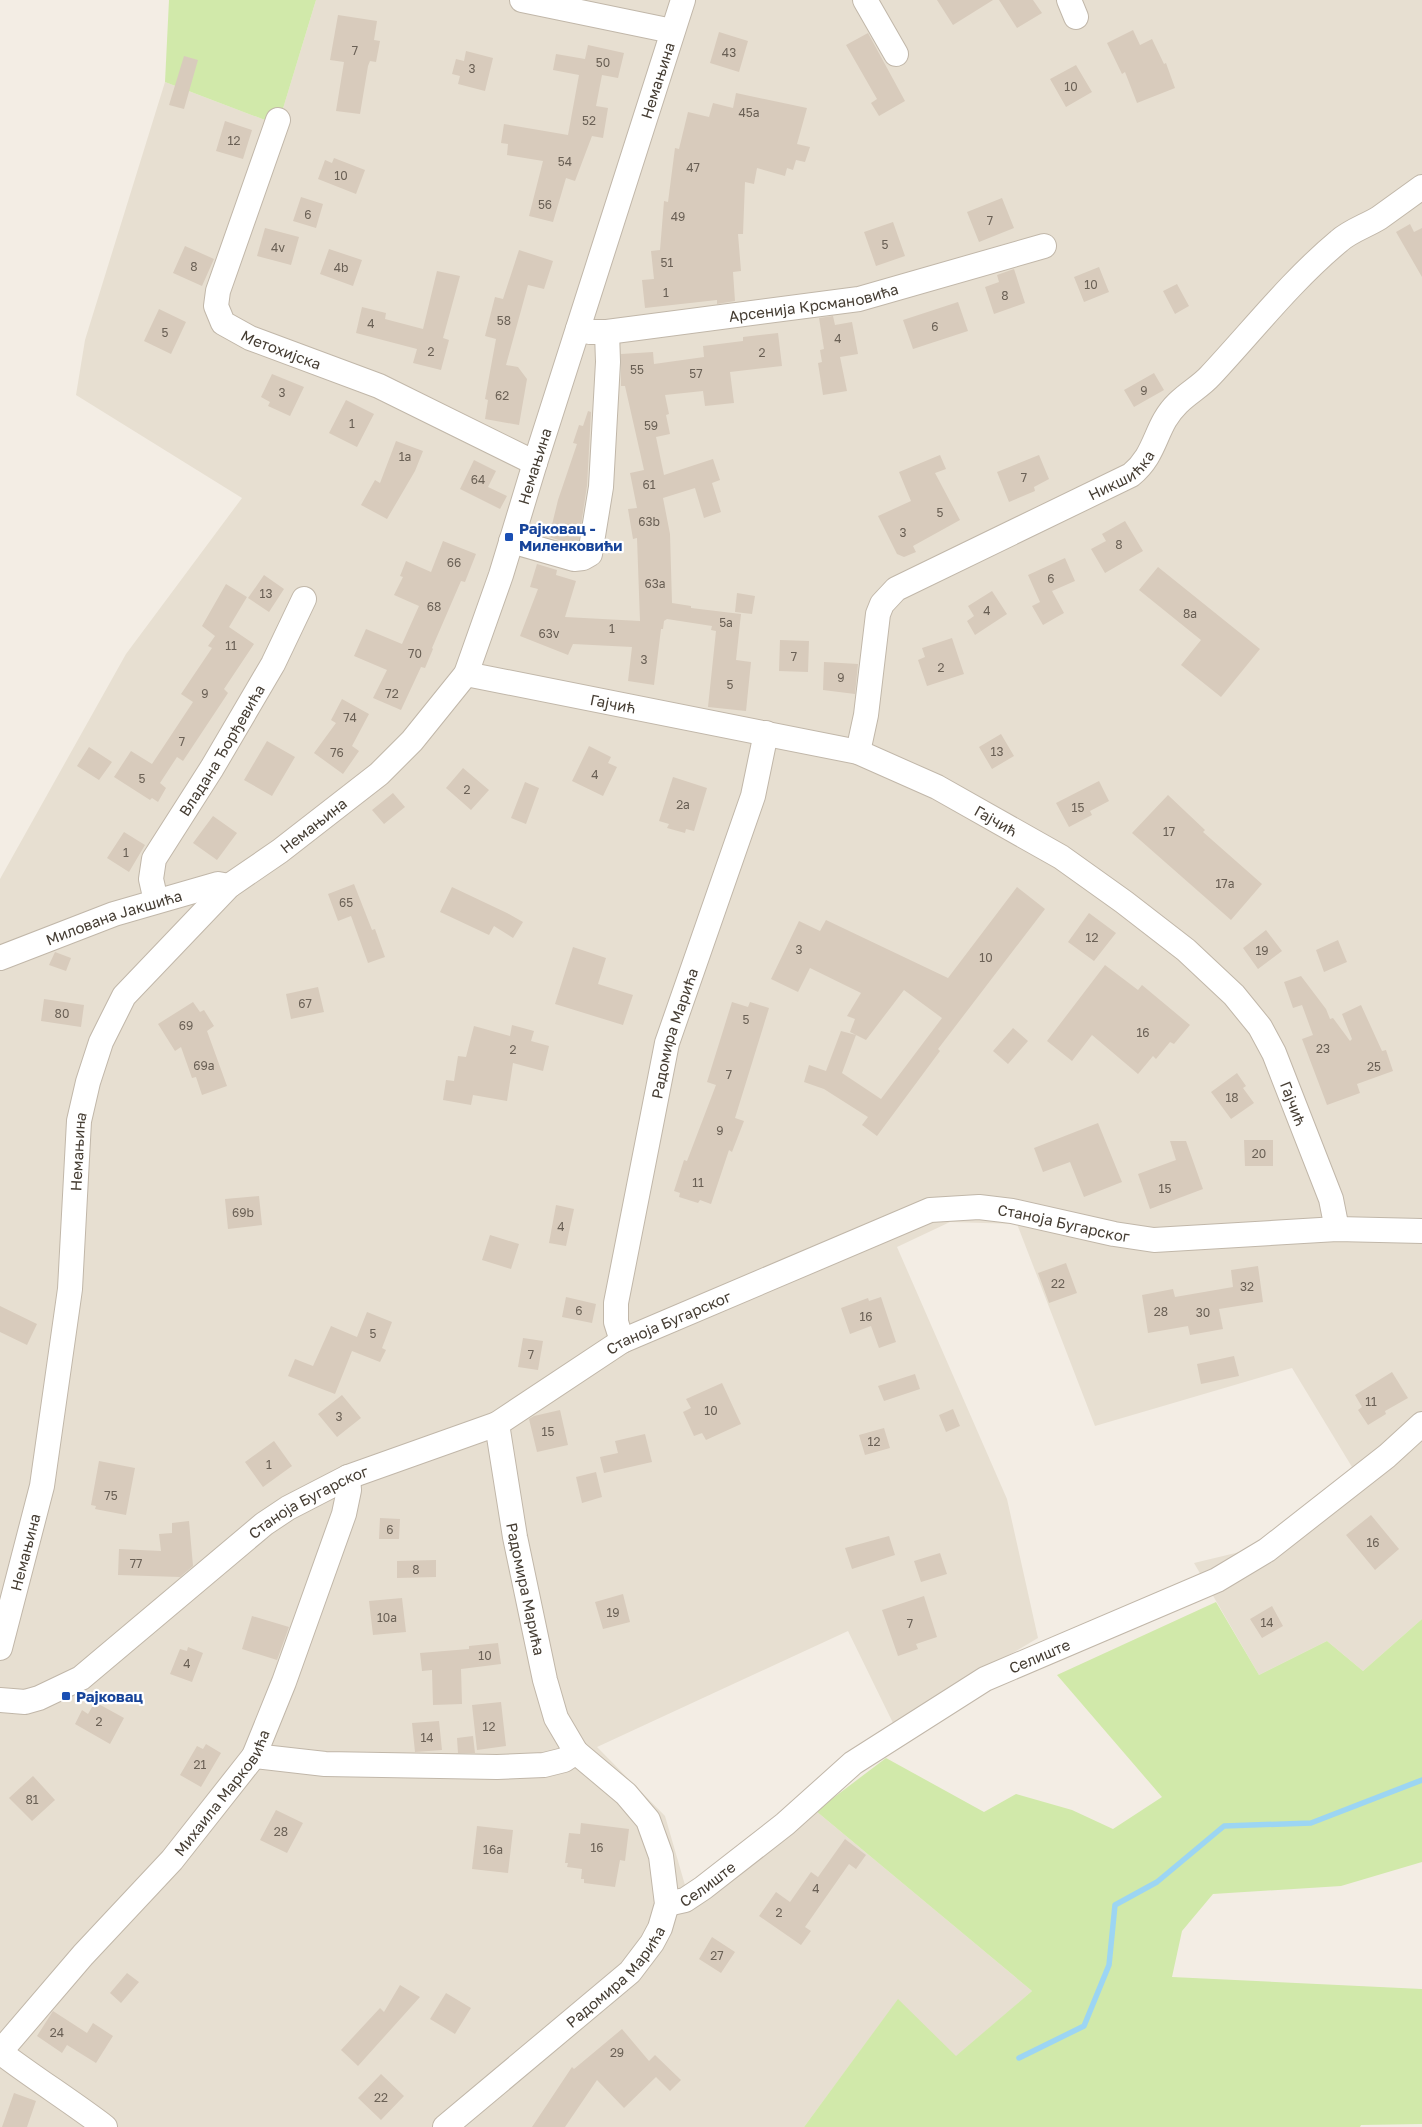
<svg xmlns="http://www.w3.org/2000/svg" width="1422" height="2127" viewBox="0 0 1422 2127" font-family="'Golos Text',sans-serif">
  <rect width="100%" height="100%" fill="#f3ede4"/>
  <path fill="#e7dfd1" d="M316,0H1422V1619L1363,1671L1327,1641L1259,1675L1194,1563L1248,1550L1352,1467L1292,1368L1095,1426L1017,1224L950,1222L897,1247L1007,1499L1038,1638L893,1723L848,1631L597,1747L665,1816L689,1899L804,1801L1032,1991L956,2057L898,2000L804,2127H0V879L126,654L242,498L76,395L85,340L165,82L278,125Z"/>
  <path fill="#d1e9aa" d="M169,0H316L278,125L165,82Z
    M1216,1602L1259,1675L1327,1641L1363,1671L1422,1619V1862L1341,1886L1213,1894L1182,1931L1172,1977L1422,1989V2124L1361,2125L1360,2127H804L898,1999L956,2056L1032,1991L816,1811L886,1758L984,1812L1016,1794L1072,1810L1113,1829L1162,1797L1057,1675Z"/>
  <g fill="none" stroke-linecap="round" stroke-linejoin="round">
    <path stroke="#9cd5f3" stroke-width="5.5" d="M1019,2058L1084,2026L1109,1965L1115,1905L1157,1882L1224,1826L1311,1823L1422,1780"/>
  </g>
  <path fill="#d8cbbc" d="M937,0H993L953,25Z
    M999,0H1033L1042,13L1017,28Z
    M338,15L377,21L374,40L380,41L376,62L370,61L368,66L360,114L336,111L344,62L330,60Z
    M1133,30L1140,45L1152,39L1164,64L1166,63L1175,88L1137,103L1125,72L1122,74L1107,43Z
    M719,32L748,41L739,72L710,63Z
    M868,33L905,101L879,116L871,103L877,99L846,45Z
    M588,45L624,53L618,78L602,75L596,106L608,108L603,138L592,136L575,181L566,178L553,222L529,216L543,161L507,155L508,144L501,143L504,124L568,135L579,75L553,70L556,54L585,59Z
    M466,51L493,58L485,91L458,84L460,76L452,74L456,59L464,61Z
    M184,56L198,60L184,109L169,105Z
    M1076,65L1092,92L1066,107L1050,79Z
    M736,93L807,108L797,144L810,147L805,162L796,160L793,170L787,168L785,176L757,168L754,184L745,182L743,234H738L741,271L733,272L735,301L717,304V300L645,308L642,280L654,279L651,251L660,250L664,201L668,202L675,148L679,149L688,112L709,117L713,103L733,108Z
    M225,121L252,130L243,159L216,151Z
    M334,158L365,170L356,194L318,179L325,160L332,163Z
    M301,197L323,204L316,228L293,221Z
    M1002,198L1014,228L979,242L967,212Z
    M893,222L905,256L876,266L864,232Z
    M1410,224L1414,232L1422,228V277L1396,232Z
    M265,228L299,237L291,265L257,256Z
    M185,246L214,259L202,286L173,273Z
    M329,249L362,260L353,286L320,274Z
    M519,250L553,261L544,289L528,285L506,365L518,367L527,379L519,425L485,419L488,400L485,399L496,339L485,336L495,297L503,299Z
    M1099,267L1109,292L1084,302L1074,277Z
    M1014,269L1025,303L994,314L985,287L999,282L997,275Z
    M437,271L460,276L443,338L449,340L441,370L413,363L417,349L356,333L362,307L386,313L385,319L423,329Z
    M1177,284L1189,306L1175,314L1163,291Z
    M958,302L968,331L913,349L903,320Z
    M159,309L186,322L171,354L144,341Z
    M833,316L835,325L852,322L858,354L840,357L847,391L823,395L818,363L822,362L820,350L824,349L819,318Z
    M778,333L782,366L730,372L734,403L705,406L703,391L665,395L669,414L666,415L670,434L656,437L664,475L713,459L720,480L712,483L721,512L704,518L695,488L663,498L670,534L672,603L691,606V608L741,614L736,660L751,662L746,711L708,707L716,631L711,630L712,626L667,619L664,621L663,629H661L654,685L628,681L632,647L573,644L568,655L520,636L538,589L530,587L537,564L557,570L556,575L576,581L565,617L640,621L637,538L633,539L628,509L637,508L630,473L644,470L625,386H621V354L653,352L654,364L704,357L703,346L743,341V337Z
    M1154,373L1164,390L1134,407L1124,390Z
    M272,374L304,387L290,416L268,406L270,402L261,397Z
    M346,400L374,414L357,447L329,433Z
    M588,411L591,412L587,486L578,545H575L549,537L558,500L577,444L573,443L579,425L583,426Z
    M396,441L423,451L415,471L387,519L361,505L375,480L380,483Z
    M940,455L946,469L935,473L960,520L913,546L916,552L904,557L897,554L878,516L911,501L899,472Z
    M1039,455L1049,479L1034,487L1035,491L1009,502L997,472Z
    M474,460L496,471L488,487L507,496L500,509L460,489Z
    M1125,521L1143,551L1105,573L1091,549L1106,541L1102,534Z
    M443,541L476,554L465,582L461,581L432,648L433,649L425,668L421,667L401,710L373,698L387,670L354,656L366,629L402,644L419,606L394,595L403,577L400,576L406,561L431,572Z
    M1065,558L1075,581L1052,591L1064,613L1043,625L1032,606L1040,602L1028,575Z
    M1158,567L1260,649L1221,697L1181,665L1201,640L1139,590Z
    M264,575L284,589L269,612L248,598Z
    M226,584L247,597L229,627L254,644L224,689L228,693L183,761L177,757L160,783L166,788L158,802L152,798L150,800L114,777L131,751L152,764L193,702L181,694L212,648L208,646L215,636L202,626Z
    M992,591L1007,614L975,635L967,621L974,616L968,606Z
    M737,593L755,596L752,614L735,612Z
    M952,638L964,674L927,686L918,660L925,657L922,648Z
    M780,640L809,641L808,672L779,671Z
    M824,662L858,664L855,694L823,690Z
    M342,699L369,714L352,746L359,751L343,774L314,753L336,723L331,720Z
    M1001,734L1014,756L992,769L979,747Z
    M267,741L295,757L272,796L244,780Z
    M589,746L611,757L608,763L617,767L603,796L572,781Z
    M89,747L112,762L99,780L77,766Z
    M463,768L489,790L471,810L446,788Z
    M673,777L707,788L694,831L686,829L685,833L667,828L669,824L659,821Z
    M1099,781L1109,801L1090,811L1092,815L1069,827L1056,803Z
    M525,782L539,788L526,824L511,818Z
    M393,793L405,807L384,824L372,810Z
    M1168,795L1205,830L1203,832L1262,884L1231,920L1132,833Z
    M213,816L237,833L217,860L193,843Z
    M124,832L145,845L129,872L107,858Z
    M354,884L372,930L375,929L385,957L368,963L351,916L338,921L328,894Z
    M452,887L507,913L523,922L513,938L494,926L489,935L440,912Z
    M1017,887L1045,909L938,1049L940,1051L877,1136L862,1125L868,1117L824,1089L804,1082L809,1065L826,1071L841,1031L856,1035L842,1073L881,1099L942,1018L904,990L866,1040L850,1032L855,1019L847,1016L861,993L810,968L798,992L771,979L799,921L820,931L826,920L948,978Z
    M1089,913L1116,933L1094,961L1068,942Z
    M1266,930L1282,951L1258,969L1243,948Z
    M1338,940L1347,962L1324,972L1316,950Z
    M573,947L606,958L598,984L633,995L623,1025L555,1004Z
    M55,952L71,958L66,971L49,965Z
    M1105,965L1138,990L1142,985L1190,1025L1174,1044L1170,1042L1156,1059L1153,1056L1138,1074L1092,1035L1072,1061L1047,1041Z
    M1301,976L1326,1009L1330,1019L1333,1018L1350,1041L1352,1039L1342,1014L1361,1005L1382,1051L1386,1050L1393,1071L1357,1084L1360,1093L1327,1105L1302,1039L1313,1035L1302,1005L1293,1008L1284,982Z
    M318,987L324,1012L291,1019L286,994Z
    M44,999L84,1005L81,1027L41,1021Z
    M193,1002L200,1012L204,1010L214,1026L207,1031L227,1086L202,1095L196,1077L192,1078L181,1047L175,1051L158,1024Z
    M732,1002L748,1007L750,1002L769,1008L735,1118L744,1121L732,1152L729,1150L711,1204L700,1200L698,1203L679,1197L680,1193L674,1191L684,1160L687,1161L716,1085L707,1082Z
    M512,1025L534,1031L531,1041L549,1046L543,1071L513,1063L507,1101L473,1095L471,1105L443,1100L446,1080L454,1081L458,1056L466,1057L474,1026L510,1036Z
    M1013,1028L1028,1041L1008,1064L993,1051Z
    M1237,1073L1246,1086L1243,1088L1254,1103L1231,1119L1211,1092Z
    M1098,1123L1122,1182L1084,1197L1070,1162L1043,1172L1034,1148Z
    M1244,1140H1273V1166H1245Z
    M1170,1141H1186L1203,1189L1150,1209L1138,1174L1176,1160Z
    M259,1196L262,1225L228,1229L225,1199Z
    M556,1205L574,1209L566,1246L549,1243Z
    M490,1235L519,1244L511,1269L482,1260Z
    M1066,1263L1077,1293L1049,1303L1038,1273Z
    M1258,1266L1263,1302L1219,1309L1223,1329L1190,1335L1188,1326L1148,1333L1142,1295L1173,1289L1175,1297L1233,1287L1231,1270Z
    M566,1297L596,1304L592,1323L562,1317Z
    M881,1297L896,1342L879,1348L871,1326L850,1334L841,1308L868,1298L869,1301Z
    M0,1306L37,1324L27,1345L0,1332Z
    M367,1312L392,1322L382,1348L386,1350L380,1362L352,1351L335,1394L288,1376L295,1359L313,1366L331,1326L357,1337Z
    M523,1338L543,1341L538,1370L518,1367Z
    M1234,1356L1239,1376L1201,1384L1197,1364Z
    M1392,1372L1408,1398L1385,1411L1386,1414L1368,1425L1358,1410L1362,1407L1355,1395Z
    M915,1374L920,1389L884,1401L878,1386Z
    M722,1383L741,1424L706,1440L702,1433L694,1436L683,1412L691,1408L686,1399Z
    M342,1395L361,1418L337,1437L318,1414Z
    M953,1409L960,1426L946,1432L939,1415Z
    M560,1410L568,1445L537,1452L529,1419L534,1416Z
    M884,1428L890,1448L865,1455L859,1435Z
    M645,1434L652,1462L604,1473L600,1457L618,1453L615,1441Z
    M274,1441L292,1466L263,1487L245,1462Z
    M99,1461L135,1468L126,1515L95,1509L96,1506L91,1505Z
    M596,1472L602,1497L582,1503L576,1477Z
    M1371,1515L1399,1549L1375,1570L1346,1535Z
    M380,1518L400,1519L399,1539H379Z
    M189,1521L193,1566L180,1577L118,1575L119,1549L161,1551L159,1534L172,1533V1523Z
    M889,1536L895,1555L852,1569L845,1548Z
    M940,1553L947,1574L921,1582L914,1561Z
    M436,1560V1577L397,1578V1561Z
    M623,1594L630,1622L603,1629L595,1602Z
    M924,1596L937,1637L916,1644L918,1649L898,1656L882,1610Z
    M402,1598L406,1632L373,1635L369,1601Z
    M1272,1606L1283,1626L1262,1638L1250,1619Z
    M252,1616L289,1627L277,1660L242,1649Z
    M498,1643L501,1664L461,1669L462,1704L433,1705L432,1670L422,1671L420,1653L469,1649V1646Z
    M188,1647L203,1653L192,1682L170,1674L180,1649L187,1651Z
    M95,1702L124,1718L110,1744L75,1724L82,1710L88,1714Z
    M501,1702L506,1746L477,1750L472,1705Z
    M439,1721L442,1750L415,1752L412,1723Z
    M473,1736L475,1753H458L457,1738Z
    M206,1744L221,1753L201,1787L180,1775L197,1746L203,1749Z
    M33,1776L55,1800L32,1821L9,1798Z
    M276,1810L303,1823L287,1853L260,1840Z
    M581,1823L629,1829L625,1861L620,1860L615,1887L584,1883V1879H581L582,1869L567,1867L568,1863H565L569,1833L580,1834Z
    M477,1826L513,1830L508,1873L472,1869Z
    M845,1839L866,1855L856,1869L849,1864L805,1927L811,1931L801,1945L759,1916L776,1892L790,1902L811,1872L818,1877Z
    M712,1937L735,1952L721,1973L699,1959Z
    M127,1973L139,1982L121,2003L110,1993Z
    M400,1985L420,1997L358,2066L341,2050L380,2008L384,2012Z
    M446,1993L471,2008L455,2034L430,2019Z
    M53,2011L87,2033L93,2023L113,2036L96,2063L67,2045L62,2053L37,2036Z
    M622,2029L649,2061L655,2055L681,2080L670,2091L656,2077L624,2108L597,2080L565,2127H532L572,2067L574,2069Z
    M381,2074L404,2096L381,2120L358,2098Z
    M14,2093L36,2101L27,2127H2Z"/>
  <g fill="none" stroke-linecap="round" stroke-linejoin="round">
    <defs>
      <g id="minor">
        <path d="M522,0L672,31"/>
        <path d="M865,0L896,54"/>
        <path d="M1069,0L1076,17"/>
        <path id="s1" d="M278,120L218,291L216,306L223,323L250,338L379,386L535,463"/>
        <path id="s2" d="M578,329L590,332H607L859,299L1044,246"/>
        <path d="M511,541L574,559L583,558L590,554L601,487L608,362L607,332"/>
        <path id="s3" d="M466,674L858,752L937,787L1061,857L1124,902L1186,950L1234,995L1260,1027L1274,1053L1331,1199L1337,1229"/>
        <path id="s4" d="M858,752L866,715L878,614L882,604L896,589L1131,475C1158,453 1154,426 1178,403C1188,393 1201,386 1210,376C1253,330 1291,281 1339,241C1350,231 1366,226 1379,218C1393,208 1408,197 1422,187"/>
        <path id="s5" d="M156,901L151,879L154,859L212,768L273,664L304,599"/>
        <path id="s6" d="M0,958L114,914L218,884L229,886"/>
        <path id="s7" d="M622,1341L616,1322V1303L667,1043L753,796L766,733"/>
        <path id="s8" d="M0,1648L42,1486L70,1289L79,1121L88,1082L101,1042L124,996L229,886L280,851L379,774L412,741L466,674L501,575L535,463L683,0"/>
        <path id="s9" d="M0,1700L25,1702L39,1698L81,1678L264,1524L288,1508L348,1477L497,1424L622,1341L930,1210L979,1207L1012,1211L1114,1234L1154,1240L1337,1229L1422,1231"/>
        <path d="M254,1756L325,1764L497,1767L544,1765L564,1760L576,1752"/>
        <path id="s10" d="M667,1904L685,1900L703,1888L785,1824L853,1763L985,1679L1217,1580L1267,1550L1387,1456L1422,1424"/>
        <path id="s11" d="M0,2052L83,1955L172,1860L254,1756L284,1682L344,1514L349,1490L348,1477"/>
        <path d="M0,2052C34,2078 71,2101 105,2127"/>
        <path id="s12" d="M445,2127L630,1972L652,1943L660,1928L667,1904L661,1856L648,1820L626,1794L576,1752L556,1718L545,1680L515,1537L497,1424"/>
      </g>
    </defs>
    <use href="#minor" stroke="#c1b7a9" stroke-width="26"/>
    <use href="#minor" stroke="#fff" stroke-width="24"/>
  </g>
  <g fill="#1a4fb4" stroke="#fff" stroke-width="2">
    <rect x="504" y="532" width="10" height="10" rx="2.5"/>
    <rect x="61" y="1691" width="10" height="10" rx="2.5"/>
  </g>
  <g text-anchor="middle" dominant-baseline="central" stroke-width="4.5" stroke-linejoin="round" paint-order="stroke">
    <g font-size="12" fill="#6a6055">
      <text x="355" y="50">7</text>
      <text x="729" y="52">43</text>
      <text x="603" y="62">50</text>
      <text x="472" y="68">3</text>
      <text x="1071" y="86">10</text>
      <text x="749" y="112">45a</text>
      <text x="589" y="120">52</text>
      <text x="234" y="140">12</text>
      <text x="565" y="161">54</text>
      <text x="693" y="167">47</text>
      <text x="341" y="175">10</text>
      <text x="545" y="204">56</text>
      <text x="308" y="214">6</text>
      <text x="678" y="216">49</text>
      <text x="990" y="220">7</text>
      <text x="885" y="244">5</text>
      <text x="278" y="247">4v</text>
      <text x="667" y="262">51</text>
      <text x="194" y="266">8</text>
      <text x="341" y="267">4b</text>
      <text x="1091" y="284">10</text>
      <text x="666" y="292">1</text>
      <text x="1005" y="295">8</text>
      <text x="504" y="320">58</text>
      <text x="371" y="323">4</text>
      <text x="935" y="326">6</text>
      <text x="165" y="332">5</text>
      <text x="838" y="338">4</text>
      <text x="431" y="351">2</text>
      <text x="762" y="352">2</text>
      <text x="637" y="369">55</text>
      <text x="696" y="373">57</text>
      <text x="1144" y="390">9</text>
      <text x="282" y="392">3</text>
      <text x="502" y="395">62</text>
      <text x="352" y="423">1</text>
      <text x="651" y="425">59</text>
      <text x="405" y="456">1a</text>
      <text x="1024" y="477">7</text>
      <text x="478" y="479">64</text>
      <text x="649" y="484">61</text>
      <text x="940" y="512">5</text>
      <text x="649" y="521">63b</text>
      <text x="903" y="532">3</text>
      <text x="1119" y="544">8</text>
      <text x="454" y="562">66</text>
      <text x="1051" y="578">6</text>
      <text x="655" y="583">63a</text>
      <text x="266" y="593">13</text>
      <text x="434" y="606">68</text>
      <text x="987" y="610">4</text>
      <text x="1190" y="613">8a</text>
      <text x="726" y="622">5a</text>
      <text x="612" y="628">1</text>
      <text x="549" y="633">63v</text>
      <text x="231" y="645">11</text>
      <text x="415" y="653">70</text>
      <text x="794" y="656">7</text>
      <text x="644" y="659">3</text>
      <text x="941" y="667">2</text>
      <text x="841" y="677">9</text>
      <text x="730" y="684">5</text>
      <text x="205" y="693">9</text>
      <text x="392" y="693">72</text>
      <text x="350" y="717">74</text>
      <text x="182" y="741">7</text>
      <text x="997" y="751">13</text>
      <text x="337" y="752">76</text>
      <text x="595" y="774">4</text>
      <text x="142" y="778">5</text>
      <text x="467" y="789">2</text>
      <text x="683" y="804">2a</text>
      <text x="1078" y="807">15</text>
      <text x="1169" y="831">17</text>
      <text x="126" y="852">1</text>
      <text x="1225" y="883">17a</text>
      <text x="346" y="902">65</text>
      <text x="1092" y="937">12</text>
      <text x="799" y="949">3</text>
      <text x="1262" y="950">19</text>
      <text x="986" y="957">10</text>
      <text x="305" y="1003">67</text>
      <text x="62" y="1013">80</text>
      <text x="746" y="1019">5</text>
      <text x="186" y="1025">69</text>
      <text x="1143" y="1032">16</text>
      <text x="1323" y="1048">23</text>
      <text x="513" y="1049">2</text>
      <text x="204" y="1065">69a</text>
      <text x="1374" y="1066">25</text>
      <text x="729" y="1074">7</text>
      <text x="1232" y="1097">18</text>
      <text x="720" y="1130">9</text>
      <text x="1259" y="1153">20</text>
      <text x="698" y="1182">11</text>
      <text x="1165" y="1188">15</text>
      <text x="243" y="1212">69b</text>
      <text x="561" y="1226">4</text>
      <text x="1058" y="1283">22</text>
      <text x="1247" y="1286">32</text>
      <text x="579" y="1310">6</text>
      <text x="1161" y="1311">28</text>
      <text x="1203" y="1312">30</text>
      <text x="866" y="1316">16</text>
      <text x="373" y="1333">5</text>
      <text x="531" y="1354">7</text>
      <text x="1371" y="1401">11</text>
      <text x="711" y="1410">10</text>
      <text x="339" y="1416">3</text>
      <text x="548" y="1431">15</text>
      <text x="874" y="1441">12</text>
      <text x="269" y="1464">1</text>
      <text x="111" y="1495">75</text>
      <text x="390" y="1529">6</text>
      <text x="1373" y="1542">16</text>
      <text x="136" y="1563">77</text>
      <text x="416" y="1569">8</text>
      <text x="613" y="1612">19</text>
      <text x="387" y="1617">10a</text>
      <text x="1267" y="1622">14</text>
      <text x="910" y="1623">7</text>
      <text x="485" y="1655">10</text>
      <text x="187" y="1663">4</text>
      <text x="99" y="1721">2</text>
      <text x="489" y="1726">12</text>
      <text x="427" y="1737">14</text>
      <text x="200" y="1764">21</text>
      <text x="32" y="1799">81</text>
      <text x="281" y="1831">28</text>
      <text x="597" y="1847">16</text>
      <text x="493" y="1849">16a</text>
      <text x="816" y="1888">4</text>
      <text x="779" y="1912">2</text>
      <text x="717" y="1955">27</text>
      <text x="57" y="2032">24</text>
      <text x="617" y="2052">29</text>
      <text x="381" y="2097">22</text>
    </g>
    <g font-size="15" fill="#453d33" stroke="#fff">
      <text stroke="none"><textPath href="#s8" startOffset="1764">Немањина</textPath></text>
      <text stroke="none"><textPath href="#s2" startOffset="238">Арсенија Крсмановића</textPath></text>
      <text stroke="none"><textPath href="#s1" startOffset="279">Метохијска</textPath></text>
      <text stroke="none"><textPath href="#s8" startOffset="1359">Немањина</textPath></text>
      <text stroke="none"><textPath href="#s4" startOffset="424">Никшићка</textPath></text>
      <text stroke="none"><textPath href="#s3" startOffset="150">Гајчић</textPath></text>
      <text stroke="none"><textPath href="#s5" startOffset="171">Владана Ђорђевића</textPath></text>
      <text stroke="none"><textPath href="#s3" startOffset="554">Гајчић</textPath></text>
      <text stroke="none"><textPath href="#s8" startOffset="924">Немањина</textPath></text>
      <text stroke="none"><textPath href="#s6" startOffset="121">Милована Јакшића</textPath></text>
      <text stroke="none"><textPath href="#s7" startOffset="315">Радомира Марића</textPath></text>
      <text stroke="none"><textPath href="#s3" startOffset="975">Гајчић</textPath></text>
      <text stroke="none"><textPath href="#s8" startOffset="504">Немањина</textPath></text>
      <text stroke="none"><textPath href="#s9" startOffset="1200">Станоја Бугарског</textPath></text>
      <text stroke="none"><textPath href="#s9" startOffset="780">Станоја Бугарског</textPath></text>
      <text stroke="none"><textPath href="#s9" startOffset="375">Станоја Бугарског</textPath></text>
      <text stroke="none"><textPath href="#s8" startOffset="99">Немањина</textPath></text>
      <text transform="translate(526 1589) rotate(78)">Радомира Марића</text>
      <text stroke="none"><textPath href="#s10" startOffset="451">Селиште</textPath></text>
      <text stroke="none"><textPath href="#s11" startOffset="342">Михаила Марковића</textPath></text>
      <text stroke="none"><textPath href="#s10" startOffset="46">Селиште</textPath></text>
      <text stroke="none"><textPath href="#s12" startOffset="228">Радомира Марића</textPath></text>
    </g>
    <g font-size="15" font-weight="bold" fill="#164399" stroke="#fff" text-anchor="start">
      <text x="519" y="528">Рајковац -<tspan x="519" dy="17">Миленковићи</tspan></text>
      <text x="76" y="1696">Рајковац</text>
    </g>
  </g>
</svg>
